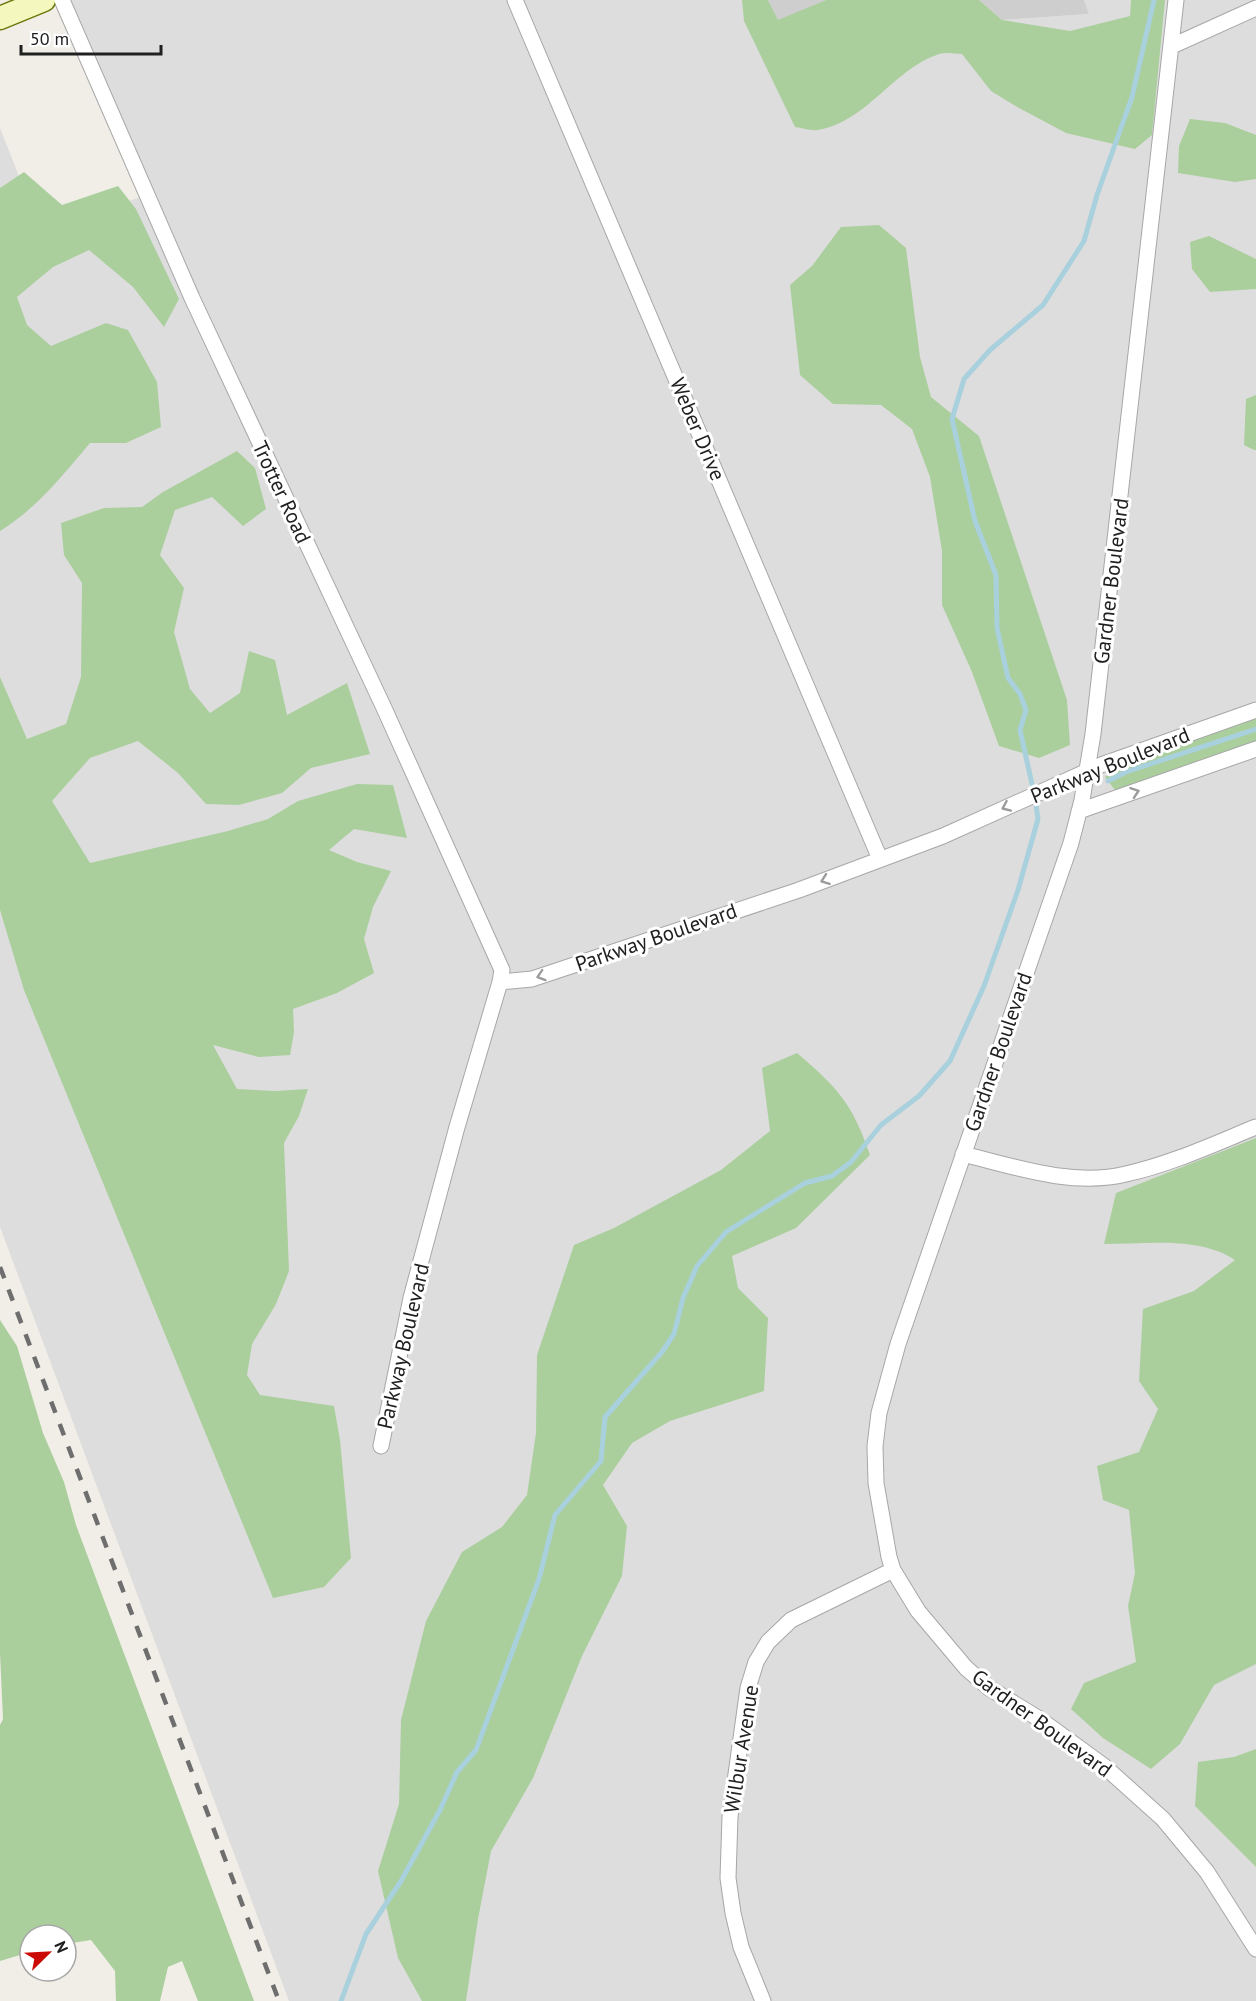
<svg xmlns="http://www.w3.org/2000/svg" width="1256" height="2001" viewBox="0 0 1256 2001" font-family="'PT Sans',sans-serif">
  <rect width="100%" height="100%" fill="#f1eee7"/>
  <path fill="#dedddd" d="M62,0H768L778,20L826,0H979L1002,20L1089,14L1084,0H1256V2001H289L0,1227V128L41,232L146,195Z"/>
  <path fill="#cecece" d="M768,0H826L778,21Z
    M979,0H1084L1089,14L1002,20Z"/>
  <path fill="#aacf9d" d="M742,0H768L778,20L826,0H979L1002,20L1070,31L1130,16L1131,0H1165L1152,135L1135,149L1066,133L1019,108L991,91L962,54C955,54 946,52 939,54C893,69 867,122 818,130C811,131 802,128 795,127L744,21Z
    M1190,119L1225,123L1256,135V179L1235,182L1178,173L1179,146Z
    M24,172L62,205L118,186L136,209L179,299L164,327L133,287L89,250L53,267L17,297L27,325L51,346L106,323L128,330L157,382L161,427L126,443H90C62,476 37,508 0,531V188Z
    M879,225L906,248L920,357L931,397L979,436L1067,700L1070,745L1039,758L999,746L972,672L942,605V551L930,477L912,429L881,405L833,404L800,375L790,285L812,266L841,227Z
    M1209,236L1256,259V289L1210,292L1192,269L1190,242Z
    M1256,395V450H1254L1244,445L1246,399Z
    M237,451L255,468L266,509L243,526L212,497L175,510L160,555L184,588L174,632L190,689L210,713L240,693L249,651L275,660L287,715L347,683L370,754L311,768L282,793L239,805L206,804L178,773L138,741L90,758L52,801L90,863L228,831L268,819L298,801L357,784L393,785L407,838L354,829L329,850L357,862L391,871L373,907L364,939L374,973L337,993L293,1009L294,1032L290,1055L259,1057L213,1045L237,1089L275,1091L308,1089L299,1116L284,1143L289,1271L276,1304L252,1344L247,1375L260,1395L334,1406L340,1440L351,1558L324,1587L273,1598L24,990L0,910V677L27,739L66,724L81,677L82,583L64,555L61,523L104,508L142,507L163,492Z
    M1256,718V743L1163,776L1115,790L1105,777L1119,766Z
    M797,1053C838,1088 852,1103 870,1155L796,1228L732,1256L738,1288L768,1318L764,1391L670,1421L632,1443L603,1485L627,1526L622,1576L582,1656L533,1778L491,1851L478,1919L466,2001H422L398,1958L378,1871L399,1804L401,1720L426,1621L462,1552L502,1527L527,1495L536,1433L537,1355L574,1245L614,1228L721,1170L770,1131L762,1068Z
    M1256,1138V1664L1214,1685L1180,1744L1151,1769L1103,1738L1071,1709L1084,1683L1136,1662L1128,1606L1135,1573L1129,1510L1103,1500L1097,1466L1139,1452L1158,1409L1139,1381L1143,1309L1194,1291L1235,1260C1200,1236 1145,1244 1104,1244L1116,1193Z
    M0,1320L17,1346L43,1433L64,1482L76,1525L254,2001H198L182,1961L168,1967L160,2001H116L115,1971L91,1940L66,1944V1935H30V1952L0,1961V1725L3,1719L0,1653Z
    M1256,1749V1867L1195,1806L1198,1762L1234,1757Z"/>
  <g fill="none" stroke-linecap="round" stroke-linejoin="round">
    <path stroke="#a9d0dd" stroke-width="5" d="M1108,781L1126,772L1256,729
      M1032,784L1020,730L1026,710L1020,694L1008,678L997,628L996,575L975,521L952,419L964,379L990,350L1043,305L1084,241L1097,195L1132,97L1154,0
      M341,2001L366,1934L401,1881L440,1810L457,1772L476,1750L539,1579L555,1515L601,1461L605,1417L662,1352L674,1334L683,1298L697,1266L726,1232L805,1183L832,1176L851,1162L881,1125L919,1096L950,1061L984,986L1018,890L1038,819L1036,805"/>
    <defs>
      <path id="minor" d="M62,0L192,298L384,708L502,970L500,982L457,1127L411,1298L381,1446
        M515,0L880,859
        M1176,0L1093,734L1082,800L1071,843L898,1344L879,1413L875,1446L876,1483L889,1557L893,1570L918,1611L966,1668L989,1688L1041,1720L1104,1766L1163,1819L1207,1872L1256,1949
        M1172,46L1256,8
        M1079,811L1256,749
        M500,982L532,979L799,890L943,836L1101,765L1256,710
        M963,1154C1015,1167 1073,1187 1126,1174C1171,1164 1214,1144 1256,1127
        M763,2001L741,1947L733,1913L728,1878L730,1817L748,1688L756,1662L768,1642L791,1620L893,1570"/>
      <path id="secondary" d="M0,18L44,0"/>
    </defs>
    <use href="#minor" stroke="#a7a7a7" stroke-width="17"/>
    <use href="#secondary" stroke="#687708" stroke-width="25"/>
    <use href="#minor" stroke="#fff" stroke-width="15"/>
    <use href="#secondary" stroke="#f4f8be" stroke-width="22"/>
    <path stroke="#6e6e6e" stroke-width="4.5" stroke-dasharray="12 12" stroke-linecap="butt" d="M0,1267L279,2001"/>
  </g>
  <defs><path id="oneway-chevron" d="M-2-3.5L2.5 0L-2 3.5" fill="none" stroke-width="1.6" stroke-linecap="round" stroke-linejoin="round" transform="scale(1.5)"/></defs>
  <g stroke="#9b9b9b">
    <use href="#oneway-chevron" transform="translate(1135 792) rotate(-19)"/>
    <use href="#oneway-chevron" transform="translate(1006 807) rotate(156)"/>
    <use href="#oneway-chevron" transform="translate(825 880) rotate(160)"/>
    <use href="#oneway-chevron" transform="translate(541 976) rotate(162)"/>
  </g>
  <g text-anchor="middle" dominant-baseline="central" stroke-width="6" stroke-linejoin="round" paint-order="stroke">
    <g font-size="21" fill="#202020" stroke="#fff">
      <text transform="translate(698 429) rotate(67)">Weber Drive</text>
      <text transform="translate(282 492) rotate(65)">Trotter Road</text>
      <text transform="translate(1111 581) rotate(-83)">Gardner Boulevard</text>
      <text transform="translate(1110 765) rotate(-22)">Parkway Boulevard</text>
      <text transform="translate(656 937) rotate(-19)">Parkway Boulevard</text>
      <text transform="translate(998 1052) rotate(-71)">Gardner Boulevard</text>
      <text transform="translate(403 1346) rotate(-77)">Parkway Boulevard</text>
      <text transform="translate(1042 1723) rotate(36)">Gardner Boulevard</text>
      <text transform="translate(741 1749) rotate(-81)">Wilbur Avenue</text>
    </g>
  </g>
  <g transform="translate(48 1953) rotate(66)"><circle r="28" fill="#ffffff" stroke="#a6a6a6" stroke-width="1.5"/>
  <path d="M0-4.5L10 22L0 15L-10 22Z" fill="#cb0a05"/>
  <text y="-9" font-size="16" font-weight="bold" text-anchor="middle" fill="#202020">N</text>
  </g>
  <path d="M21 45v9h140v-9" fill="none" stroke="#202020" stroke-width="3"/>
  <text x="30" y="45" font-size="18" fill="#202020" stroke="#ffffff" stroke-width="4.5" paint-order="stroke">50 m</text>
</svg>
